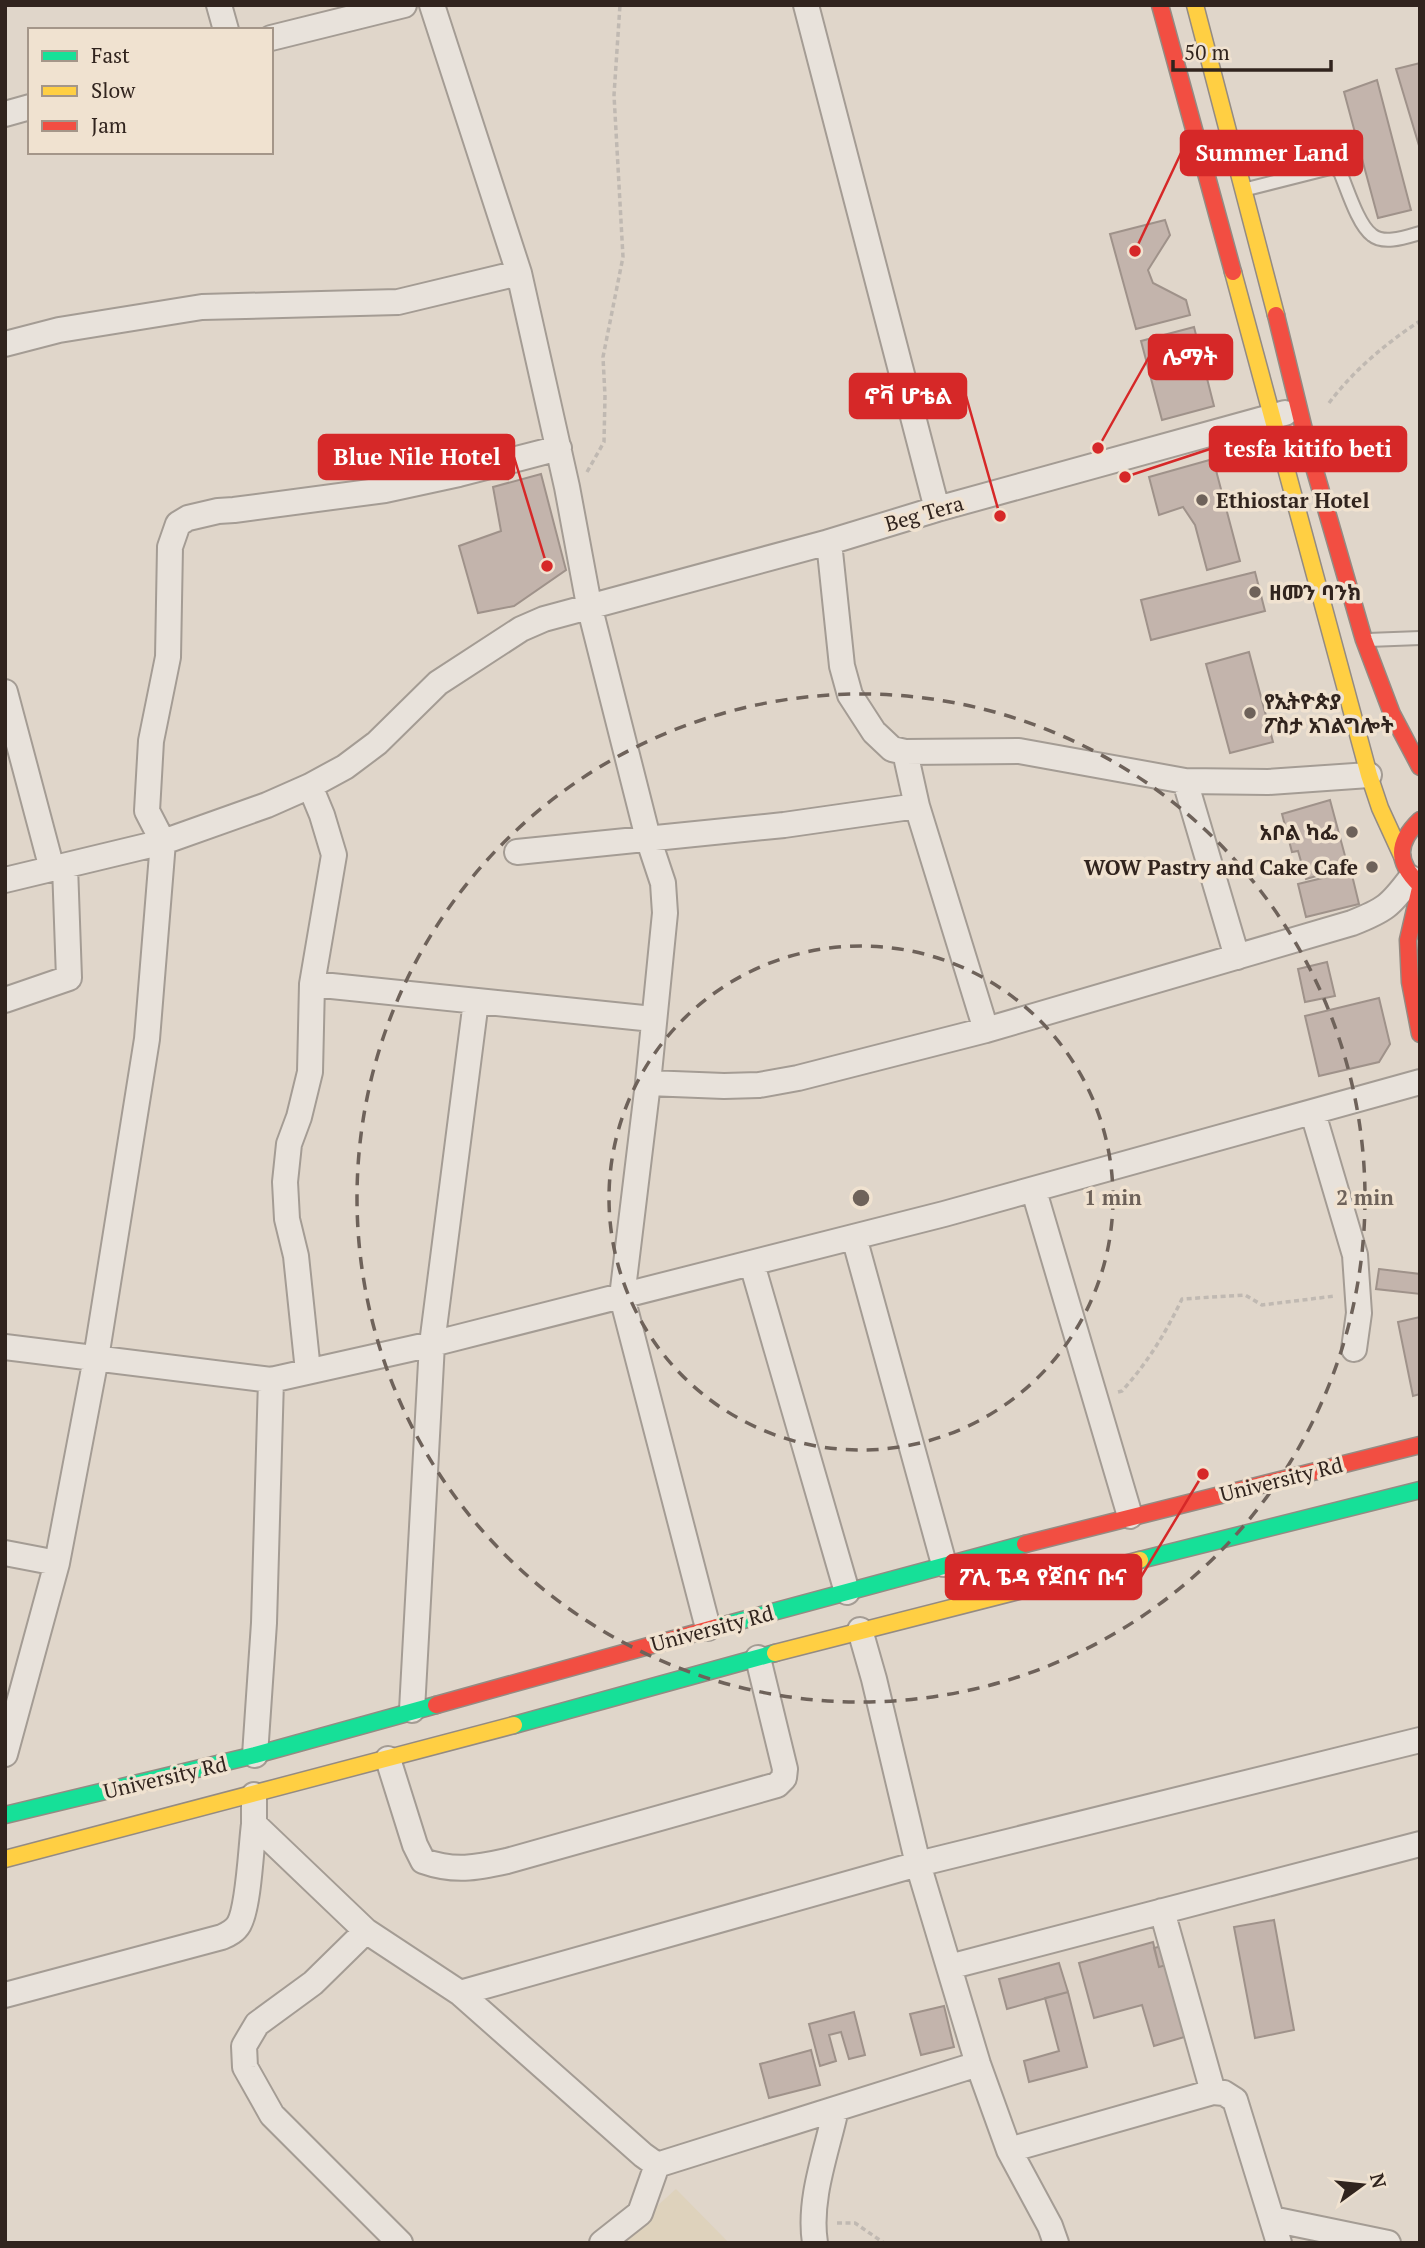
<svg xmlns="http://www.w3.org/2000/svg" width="1425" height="2248" viewBox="0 0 1425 2248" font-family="'PT Serif','Noto Sans Ethiopic',serif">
  <rect width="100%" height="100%" fill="#e0d6ca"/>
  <path fill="#ded2bc" d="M676,2189L729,2243H616Z"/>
  <path fill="#c3b4ac" stroke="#9f928a" stroke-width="2" d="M1420,63V149L1396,69Z
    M1377,80L1411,210L1378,218L1344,92Z
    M1165,220L1170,235L1148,270L1153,283L1186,300L1190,315L1136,329L1110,234Z
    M1194,327L1214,406L1162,420L1141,341Z
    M1213,459L1240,561L1207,570L1195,525L1183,507L1159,515L1149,477Z
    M541,474L566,570L514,606L478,613L459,546L501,531L493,487Z
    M1255,572L1265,611L1151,640L1141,600Z
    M1249,652L1273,742L1230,753L1206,664Z
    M1330,800L1348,867L1306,879L1298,851L1292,852L1282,814Z
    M1351,871L1359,904L1306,917L1298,884Z
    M1327,962L1335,996L1305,1002L1298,969Z
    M1379,998L1390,1044L1379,1062L1319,1076L1305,1016Z
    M1379,1269L1420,1274V1294L1376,1289Z
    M1420,1317V1394L1413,1396L1398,1322Z
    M1274,1920L1294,2030L1255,2038L1234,1927Z
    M1153,1942L1159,1967L1181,1961L1201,2032L1154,2046L1142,2005L1094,2018L1079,1963Z
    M1162,1946L1181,1961L1159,1967L1154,1948Z
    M1059,1963L1068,1992L1007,2009L999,1979Z
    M1068,1992L1087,2067L1029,2082L1024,2061L1059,2051L1045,1998Z
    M944,2006L954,2047L921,2055L910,2014Z
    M854,2012L865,2055L849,2059L841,2032L829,2035L836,2061L820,2066L809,2024Z
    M811,2050L820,2085L769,2098L760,2064Z"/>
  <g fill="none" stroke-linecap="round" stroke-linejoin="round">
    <defs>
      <path id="lane" d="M1247,189L1334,167L1340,172C1347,188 1358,225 1372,235C1384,245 1406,237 1420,233
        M1368,640L1420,638"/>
      <path id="street" d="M219,5L226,30
        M432,5L519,273L567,487L589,605L648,838L663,883L665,913L648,1083L622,1297L708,1628
        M806,5L937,509
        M271,38L404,5
        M5,114L30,107
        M5,344L59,330L202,307L398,302L519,273
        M829,542L842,666L850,695L874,732L892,749L905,752L1019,751L1185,781L1268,782L1369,775
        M5,692L52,869
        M905,752L917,806L986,1030
        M1185,781L1237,957
        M517,852L784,825L917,806
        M5,880L163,842L267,805L310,786L345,767L377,743L438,683L521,629L544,619L829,542L937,509L1285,413
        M312,984L653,1019
        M5,1000L69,978L65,866
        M648,1083L724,1086L759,1085L798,1078L986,1030L1352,923C1385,910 1390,906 1411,878
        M1313,1113L1355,1255L1359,1313L1354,1349
        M1034,1191L1130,1516
        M854,1237L944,1564
        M752,1264L847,1592
        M5,1347L271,1380L432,1344L944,1214L1420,1082
        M308,1371L296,1256L287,1219L285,1182L289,1144L299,1117L310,1072L312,984L334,855L322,815L310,786
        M5,1553L57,1563
        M860,1630L874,1679L918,1864L978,2064L1009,2150L1050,2226L1056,2243
        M412,1710L432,1344L476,1001
        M5,1754L57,1563L96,1358L147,1039L163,842L147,811L151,741L168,657L170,547L178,524L188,518L218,511L234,510L385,490L459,474L559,448
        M255,1755L264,1623L271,1380
        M388,1759L415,1845L423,1861C454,1872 476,1868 507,1861L777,1785L784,1778L785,1769L758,1658
        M254,1795V1824L366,1931L460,1993L643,2155L657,2165L978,2064
        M1162,1911L1213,2092L1224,2093L1235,2100L1279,2243
        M366,1931L313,1983L257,2024L244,2046L245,2067L272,2115L400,2243
        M949,1967L1420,1844
        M460,1993L918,1864L1420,1740
        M5,1995L222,1937C229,1934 235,1931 239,1924C249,1906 251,1846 254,1824
        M1009,2150L1213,2092
        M1272,2219L1388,2243
        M602,2243L640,2213L657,2165
        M815,2243C808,2199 827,2151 836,2109"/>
      <path id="fast" d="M1140,1560L1420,1490
        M717,1627L1025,1544
        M514,1725L775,1653
        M5,1815L255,1755L436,1705"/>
      <path id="slow" d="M1195,5L1276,315
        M1233,272L1369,775L1380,808L1402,856
        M775,1653L1140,1560
        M5,1859L514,1725"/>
      <path id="jam" d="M1160,5L1233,272
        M1276,315L1309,450L1364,640L1392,714L1420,767
        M1420,820C1396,843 1396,862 1420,885
        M1420,888L1408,940L1410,982L1420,1034
        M1025,1544L1420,1445
        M436,1705L717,1627"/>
    </defs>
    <use href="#lane" stroke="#a49c94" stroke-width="16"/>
    <use href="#street" stroke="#a49c94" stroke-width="28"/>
    <use href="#fast" stroke="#948b83" stroke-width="19"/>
    <use href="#slow" stroke="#948b83" stroke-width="19"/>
    <use href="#jam" stroke="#948b83" stroke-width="19"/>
    <path stroke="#c0b9b2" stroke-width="3.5" stroke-dasharray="5 3.5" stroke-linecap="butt" d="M1329,403C1353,371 1386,343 1420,321
      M587,472L604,442L605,396L603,357L623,257L614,95L620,5
      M1118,1392L1122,1391C1148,1362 1165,1334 1182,1299L1245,1295L1262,1305L1335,1296
      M837,2223H855L884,2243"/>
    <use href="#lane" stroke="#e8e2db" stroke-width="12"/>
    <use href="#street" stroke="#e8e2db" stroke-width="24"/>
    <use href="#fast" stroke="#16e098" stroke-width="16"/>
    <use href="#slow" stroke="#ffcf43" stroke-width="16"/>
    <use href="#jam" stroke="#f24e42" stroke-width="16"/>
  </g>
  <g fill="none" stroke="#6e625a" stroke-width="3.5" stroke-dasharray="12 9">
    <circle cx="861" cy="1198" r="252"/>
    <circle cx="861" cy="1198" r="504"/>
  </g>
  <g fill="#6e625a" stroke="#f0e2d0" stroke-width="2.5">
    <circle cx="1202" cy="500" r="7"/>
    <circle cx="1255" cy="592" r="7"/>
    <circle cx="1250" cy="713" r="7"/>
    <circle cx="1352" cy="832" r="7"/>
    <circle cx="1372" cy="867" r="7"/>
  </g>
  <g text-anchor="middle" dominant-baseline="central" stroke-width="7" stroke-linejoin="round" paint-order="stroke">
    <g font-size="21" font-weight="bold" fill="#31241e" stroke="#f0e2d0" text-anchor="start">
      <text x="1216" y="500">Ethiostar Hotel</text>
      <text x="1269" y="592">ዘመን ባንክ</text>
      <text x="1264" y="701">የኢትዮጵያ<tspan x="1264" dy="24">ፖስታ አገልግሎት</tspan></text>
      <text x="1338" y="832" text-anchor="end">አቦል ካፌ</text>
      <text x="1358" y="867" text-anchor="end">WOW Pastry and Cake Cafe</text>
    </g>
    <g font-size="21" fill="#31241e" stroke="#f0e2d0">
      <text transform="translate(924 513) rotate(-16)">Beg Tera</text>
      <text transform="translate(1281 1479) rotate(-14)">University Rd</text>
      <text transform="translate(712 1628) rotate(-15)">University Rd</text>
      <text transform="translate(165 1777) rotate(-13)">University Rd</text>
    </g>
  </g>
  <circle cx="861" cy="1198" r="10" fill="#6e625a" stroke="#f0e2d0" stroke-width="3.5"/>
  <g font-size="21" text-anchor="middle" font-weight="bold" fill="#6e625a" stroke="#f0e2d0" stroke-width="7" stroke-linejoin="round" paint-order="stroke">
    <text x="1113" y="1205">1 min</text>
    <text x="1365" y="1205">2 min</text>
  </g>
  <path fill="none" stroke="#d62828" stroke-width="2.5" d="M1135 251L1181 153M1098 448L1149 357M1000 516L966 396M1125 477L1210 449M547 566L514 457M1203 1474L1141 1577"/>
  <g fill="#d62828" stroke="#f0e2d0" stroke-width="2.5">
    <circle cx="1135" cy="251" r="7"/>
    <circle cx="1098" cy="448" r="7"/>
    <circle cx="1000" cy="516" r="7"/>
    <circle cx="1125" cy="477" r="7"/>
    <circle cx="547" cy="566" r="7"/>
    <circle cx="1203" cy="1474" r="7"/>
  </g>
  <g fill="#d62828" stroke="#d62828" stroke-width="2.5">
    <rect x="1181" y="131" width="181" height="44" rx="7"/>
    <rect x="1149" y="335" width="83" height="44" rx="7"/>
    <rect x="850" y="374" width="116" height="44" rx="7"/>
    <rect x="1210" y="427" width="196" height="44" rx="7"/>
    <rect x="319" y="435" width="195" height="44" rx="7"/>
    <rect x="946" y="1555" width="195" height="44" rx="7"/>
  </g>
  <g font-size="23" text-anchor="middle" font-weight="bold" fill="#fff">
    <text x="1272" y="161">Summer Land</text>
    <text x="1190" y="365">ሌማት</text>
    <text x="908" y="404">ኖቫ ሆቴል</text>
    <text x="1308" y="457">tesfa kitifo beti</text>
    <text x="417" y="465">Blue Nile Hotel</text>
    <text x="1043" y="1585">ፖሊ ፔዳ የጀበና ቡና</text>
  </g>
  <rect width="1425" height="2248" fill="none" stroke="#31241e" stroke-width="14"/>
  <rect x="28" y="28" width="245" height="126" fill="#f0e2d0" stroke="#a49689" stroke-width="2"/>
  <rect x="42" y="51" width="35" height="10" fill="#16e098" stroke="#a49689" stroke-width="2"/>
  <text x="91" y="63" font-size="21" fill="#31241e">Fast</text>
  <rect x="42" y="86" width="35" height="10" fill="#ffcf43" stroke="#a49689" stroke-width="2"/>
  <text x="91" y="98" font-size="21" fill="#31241e">Slow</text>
  <rect x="42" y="121" width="35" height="10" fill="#f24e42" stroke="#a49689" stroke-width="2"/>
  <text x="91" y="133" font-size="21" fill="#31241e">Jam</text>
  <g transform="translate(1362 2185) rotate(75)" stroke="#f0e2d0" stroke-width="5" paint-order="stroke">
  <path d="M0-5L12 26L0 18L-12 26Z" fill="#31241e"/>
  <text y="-10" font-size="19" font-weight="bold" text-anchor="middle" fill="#31241e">N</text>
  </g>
  <path d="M1173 60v10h158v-10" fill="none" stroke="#31241e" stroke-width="3.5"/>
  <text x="1184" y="60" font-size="21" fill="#31241e" stroke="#f0e2d0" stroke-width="5" paint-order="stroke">50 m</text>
</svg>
